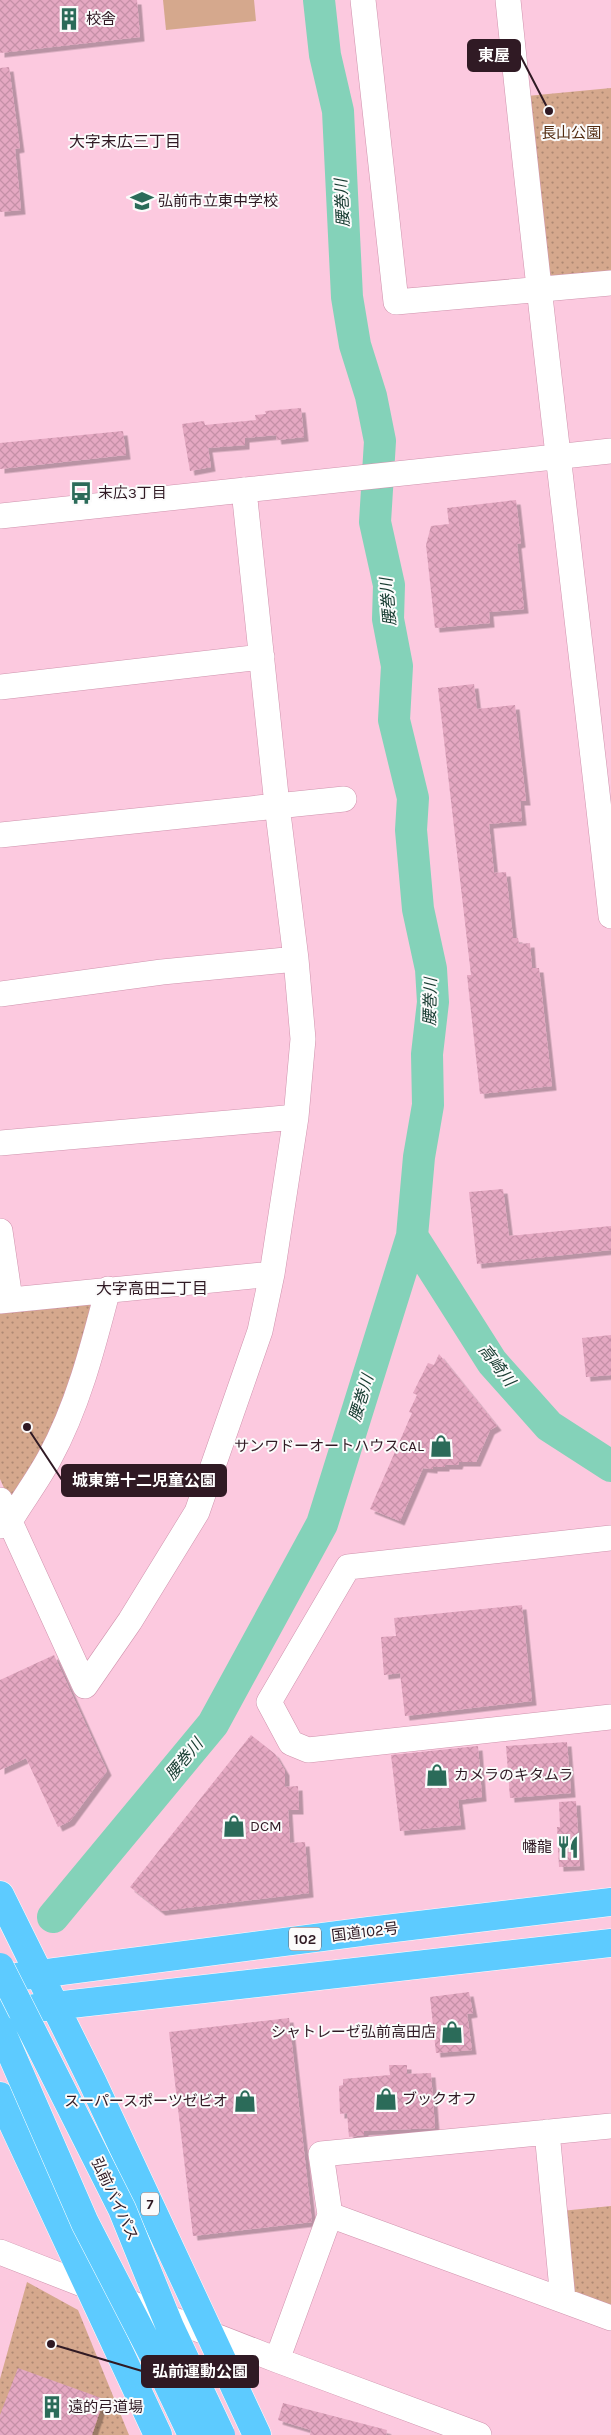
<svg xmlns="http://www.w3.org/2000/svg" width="611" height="2435" viewBox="0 0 611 2435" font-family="Karla,'Noto Sans JP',sans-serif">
  <defs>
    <pattern id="park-dots" width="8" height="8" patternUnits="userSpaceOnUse" patternTransform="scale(1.25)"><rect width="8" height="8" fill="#d5a88d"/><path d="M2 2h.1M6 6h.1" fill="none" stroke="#ad8873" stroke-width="1.8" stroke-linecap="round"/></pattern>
    <pattern id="building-cross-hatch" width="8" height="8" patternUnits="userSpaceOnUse" patternTransform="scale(1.25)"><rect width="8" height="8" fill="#e5a8c2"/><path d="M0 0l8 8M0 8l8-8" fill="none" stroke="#c590a7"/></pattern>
    <filter id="shadow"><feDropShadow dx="4.5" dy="4.5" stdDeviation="0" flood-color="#0004"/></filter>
  </defs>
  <rect width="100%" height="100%" fill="#fcc9df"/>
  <path fill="#d5a88d" d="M163,0H254L256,21L166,30Z"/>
  <path fill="url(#park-dots)" d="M611,88V276H546L527,96Z
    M94,1297L92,1333L37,1464L9,1499L0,1479V1308Z
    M611,2206V2310L570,2292L561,2211Z
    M27,2282L78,2310L129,2435H0V2379Z"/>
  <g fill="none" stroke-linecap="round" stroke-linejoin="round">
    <path stroke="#84d2b9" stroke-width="32" d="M412,1236L492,1362L549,1426L611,1466
      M53,1917L213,1724L322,1524L412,1236L419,1157L428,1105L427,1054L433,1002L431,969L418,909L411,830L413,798L394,720L397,666L388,619L389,585L375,522L380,441L371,396L355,345L347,297L338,111L325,55L319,0"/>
  </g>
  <path fill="url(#building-cross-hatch)" filter="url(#shadow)" d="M0,0H137L140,37L0,53Z
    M9,67L20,148L15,149L21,210L0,212V68Z
    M301,408L304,437L277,440L276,435L245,438V445L208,448L211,467L190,471L182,424L204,421L205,425L256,420L255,415L266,414L265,411Z
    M123,431L126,455L0,469V443Z
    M516,500L521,543L517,544L524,609L489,612L490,623L435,628L426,545L431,526L449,524L447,508Z
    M474,684L477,709L515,705L526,801H520L522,821L489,824L494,873L506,872L513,938H518L519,944L530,943L532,968H539L552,1086L480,1094L467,975H471L438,688Z
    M503,1189L509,1236L611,1226V1250L477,1264L469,1192Z
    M611,1335V1375L586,1377L582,1338Z
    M439,1354L497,1426L490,1430L476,1462H459L458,1465H445V1467H433V1469L423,1468L400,1521L370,1509L412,1413L409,1412L417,1395L413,1393L428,1363L434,1365Z
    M522,1605L532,1701L405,1716L400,1673L384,1675L381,1637L396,1636L394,1618Z
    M54,1655L107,1771L70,1821L58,1827L26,1758L0,1770V1680Z
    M251,1735L275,1754L285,1771V1787L298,1786L299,1810H288L290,1843L305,1842L309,1893L161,1911L130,1887Z
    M567,1742L571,1793L510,1798L506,1746Z
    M478,1746L482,1797L458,1800L461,1825L400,1831L391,1755Z
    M576,1801L580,1866L559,1867L557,1827H560L559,1802Z
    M469,1992L473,2013L467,2014L472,2050L436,2053L430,1997Z
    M289,2018L312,2222L193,2236L169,2032Z
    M389,2065H407V2074L431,2073L435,2128L364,2131V2135L349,2137L347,2113L340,2114L339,2086L343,2085V2079L390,2075Z
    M18,2368L104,2399L92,2435H0V2415Z
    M283,2403L387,2430L386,2435H310L311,2430L278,2420Z"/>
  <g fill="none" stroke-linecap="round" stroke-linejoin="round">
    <defs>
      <path id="minor" d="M363,0L396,302L611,283
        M508,0C539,306 577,611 611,916
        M0,516L611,451
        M0,687L262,657
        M0,835L344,799
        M0,994L162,972L296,959
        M0,1143L296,1117
        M0,1231L10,1299
        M0,1301L272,1274
        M0,1500L85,1686L130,1621L197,1512L260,1331L272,1274L296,1117L303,1039L296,959L277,805L244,490
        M0,1526L10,1521C22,1501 37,1481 49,1459C78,1406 93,1347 108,1289
        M611,1538L348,1567L269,1702L291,1743L308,1750L611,1717
        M547,2132L563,2300
        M330,2215L611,2318
        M0,2252L277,2360L479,2435
        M277,2360L330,2215L321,2154L611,2126"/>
      <path id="highway" d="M0,1895L92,2081L257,2435
        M0,1979L369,1931L611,1902
        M0,2012L611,1943
        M0,2096L158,2435"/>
    </defs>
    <use href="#minor" stroke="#cf93ad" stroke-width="26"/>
    <use href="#highway" stroke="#fff" stroke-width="29"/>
    <use href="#minor" stroke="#fff" stroke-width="25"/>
    <use href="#highway" stroke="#5dcbff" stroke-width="28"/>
    <defs>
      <path id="highway-bridge" d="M0,1967L122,2209L170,2327L221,2435
        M0,2028L85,2223L163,2374L192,2435"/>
    </defs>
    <use href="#highway-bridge" stroke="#fff" stroke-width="29" stroke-linecap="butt"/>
    <use href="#highway-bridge" stroke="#5dcbff" stroke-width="28"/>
  </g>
  <defs>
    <symbol id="building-bare" viewBox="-9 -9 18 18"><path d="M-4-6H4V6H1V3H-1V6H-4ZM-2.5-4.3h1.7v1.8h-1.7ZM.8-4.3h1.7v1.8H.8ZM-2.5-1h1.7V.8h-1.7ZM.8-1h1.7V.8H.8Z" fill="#2b6b59" stroke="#fbfbfb" stroke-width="2.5" paint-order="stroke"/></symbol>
    <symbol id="school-bare" viewBox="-9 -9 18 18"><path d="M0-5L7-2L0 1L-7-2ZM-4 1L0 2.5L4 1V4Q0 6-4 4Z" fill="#2b6b59" stroke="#fbfbfb" stroke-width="2.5" paint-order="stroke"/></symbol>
    <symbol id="bus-bare" viewBox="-9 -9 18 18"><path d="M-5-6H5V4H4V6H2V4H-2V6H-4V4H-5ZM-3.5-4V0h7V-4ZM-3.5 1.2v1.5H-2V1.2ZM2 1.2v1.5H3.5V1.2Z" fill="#2b6b59" stroke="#fbfbfb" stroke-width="2.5" paint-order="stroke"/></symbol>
    <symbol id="shop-bare" viewBox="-9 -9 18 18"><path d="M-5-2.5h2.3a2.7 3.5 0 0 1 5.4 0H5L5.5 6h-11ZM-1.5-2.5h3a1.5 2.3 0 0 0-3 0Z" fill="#2b6b59" stroke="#fbfbfb" stroke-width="2.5" paint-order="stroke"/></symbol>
    <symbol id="restaurant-bare" viewBox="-9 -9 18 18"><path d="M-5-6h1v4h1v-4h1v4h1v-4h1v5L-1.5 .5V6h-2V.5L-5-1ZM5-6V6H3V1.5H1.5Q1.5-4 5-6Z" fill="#2b6b59" stroke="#fbfbfb" stroke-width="2.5" paint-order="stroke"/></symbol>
  </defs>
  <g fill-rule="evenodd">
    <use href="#building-bare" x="53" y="3" width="32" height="32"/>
    <use href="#school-bare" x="126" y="185" width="32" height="32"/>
    <use href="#bus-bare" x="65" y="477" width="32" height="32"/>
    <use href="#shop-bare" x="425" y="1430" width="32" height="32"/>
    <use href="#shop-bare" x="421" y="1759" width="32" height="32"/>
    <use href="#shop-bare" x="218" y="1810" width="32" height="32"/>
    <use href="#restaurant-bare" x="552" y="1831" width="32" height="32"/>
    <use href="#shop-bare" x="436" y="2016" width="32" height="32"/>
    <use href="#shop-bare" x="370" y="2083" width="32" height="32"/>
    <use href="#shop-bare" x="229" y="2085" width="32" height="32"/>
    <use href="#building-bare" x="36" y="2391" width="32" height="32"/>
  </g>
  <g text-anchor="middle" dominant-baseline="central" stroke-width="4" stroke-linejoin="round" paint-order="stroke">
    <g fill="#fbfbfb" stroke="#6d5e64" stroke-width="1">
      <rect x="289" y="1927.5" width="32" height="23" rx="4"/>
      <rect x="141" y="2192.5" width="18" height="23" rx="4"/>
    </g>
    <g font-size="14" font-weight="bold" fill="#301a24">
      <text x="305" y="1939">102</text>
      <text x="150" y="2204">7</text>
    </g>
    <g font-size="15" fill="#301a24" stroke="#fbfbfb" text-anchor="start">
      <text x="86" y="19">校舎</text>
      <text x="158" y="201">弘前市立東中学校</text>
      <text x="98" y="493">末広3丁目</text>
      <text x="424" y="1446" text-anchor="end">サンワドーオートハウスCAL</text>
      <text x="454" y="1775">カメラのキタムラ</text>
      <text x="250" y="1826">DCM</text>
      <text x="552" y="1847" text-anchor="end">幡龍</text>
      <text x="436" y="2032" text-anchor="end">シャトレーゼ弘前高田店</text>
      <text x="402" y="2099">ブックオフ</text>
      <text x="228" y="2101" text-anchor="end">スーパースポーツゼビオ</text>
      <text x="68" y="2407">遠的弓道場</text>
    </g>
    <g font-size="15" fill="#532c11" stroke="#fbfbfb">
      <text x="571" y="133">長山公園</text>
    </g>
    <g font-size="15" fill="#301a24" stroke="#fbfbfb">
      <text transform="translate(365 1932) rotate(-7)">国道102号</text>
      <text transform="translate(115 2199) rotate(65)">弘前バイパス</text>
    </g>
    <g font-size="16" fill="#301a24" stroke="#fbfbfb">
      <text x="125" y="141">大字末広三丁目</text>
      <text x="152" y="1288">大字高田二丁目</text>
    </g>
    <g font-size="16" font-style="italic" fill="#153a2f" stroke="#fbfbfb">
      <text transform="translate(342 203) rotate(-93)">腰巻川</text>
      <text transform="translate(388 602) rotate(-95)">腰巻川</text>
      <text transform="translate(430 1002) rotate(-89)">腰巻川</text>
      <text transform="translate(497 1365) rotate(52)">高崎川</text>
      <text transform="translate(361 1398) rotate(-73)">腰巻川</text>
      <text transform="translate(184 1759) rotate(-50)">腰巻川</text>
    </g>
  </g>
  <path fill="none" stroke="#301a24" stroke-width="2" d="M549 111L520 55M27 1427L62 1480M51 2344L142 2371"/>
  <g fill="#301a24" stroke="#fbfbfb" stroke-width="2">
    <circle cx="549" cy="111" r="5"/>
    <circle cx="27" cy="1427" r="5"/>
    <circle cx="51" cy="2344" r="5"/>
  </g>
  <g fill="#301a24" stroke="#301a24" stroke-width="2">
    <rect x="468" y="40" width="52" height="31" rx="5"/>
    <rect x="62" y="1465" width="164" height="31" rx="5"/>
    <rect x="142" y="2356" width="116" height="31" rx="5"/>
  </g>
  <g font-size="16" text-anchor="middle" font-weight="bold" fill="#fff">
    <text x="494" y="61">東屋</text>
    <text x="144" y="1486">城東第十二児童公園</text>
    <text x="200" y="2377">弘前運動公園</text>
  </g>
</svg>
